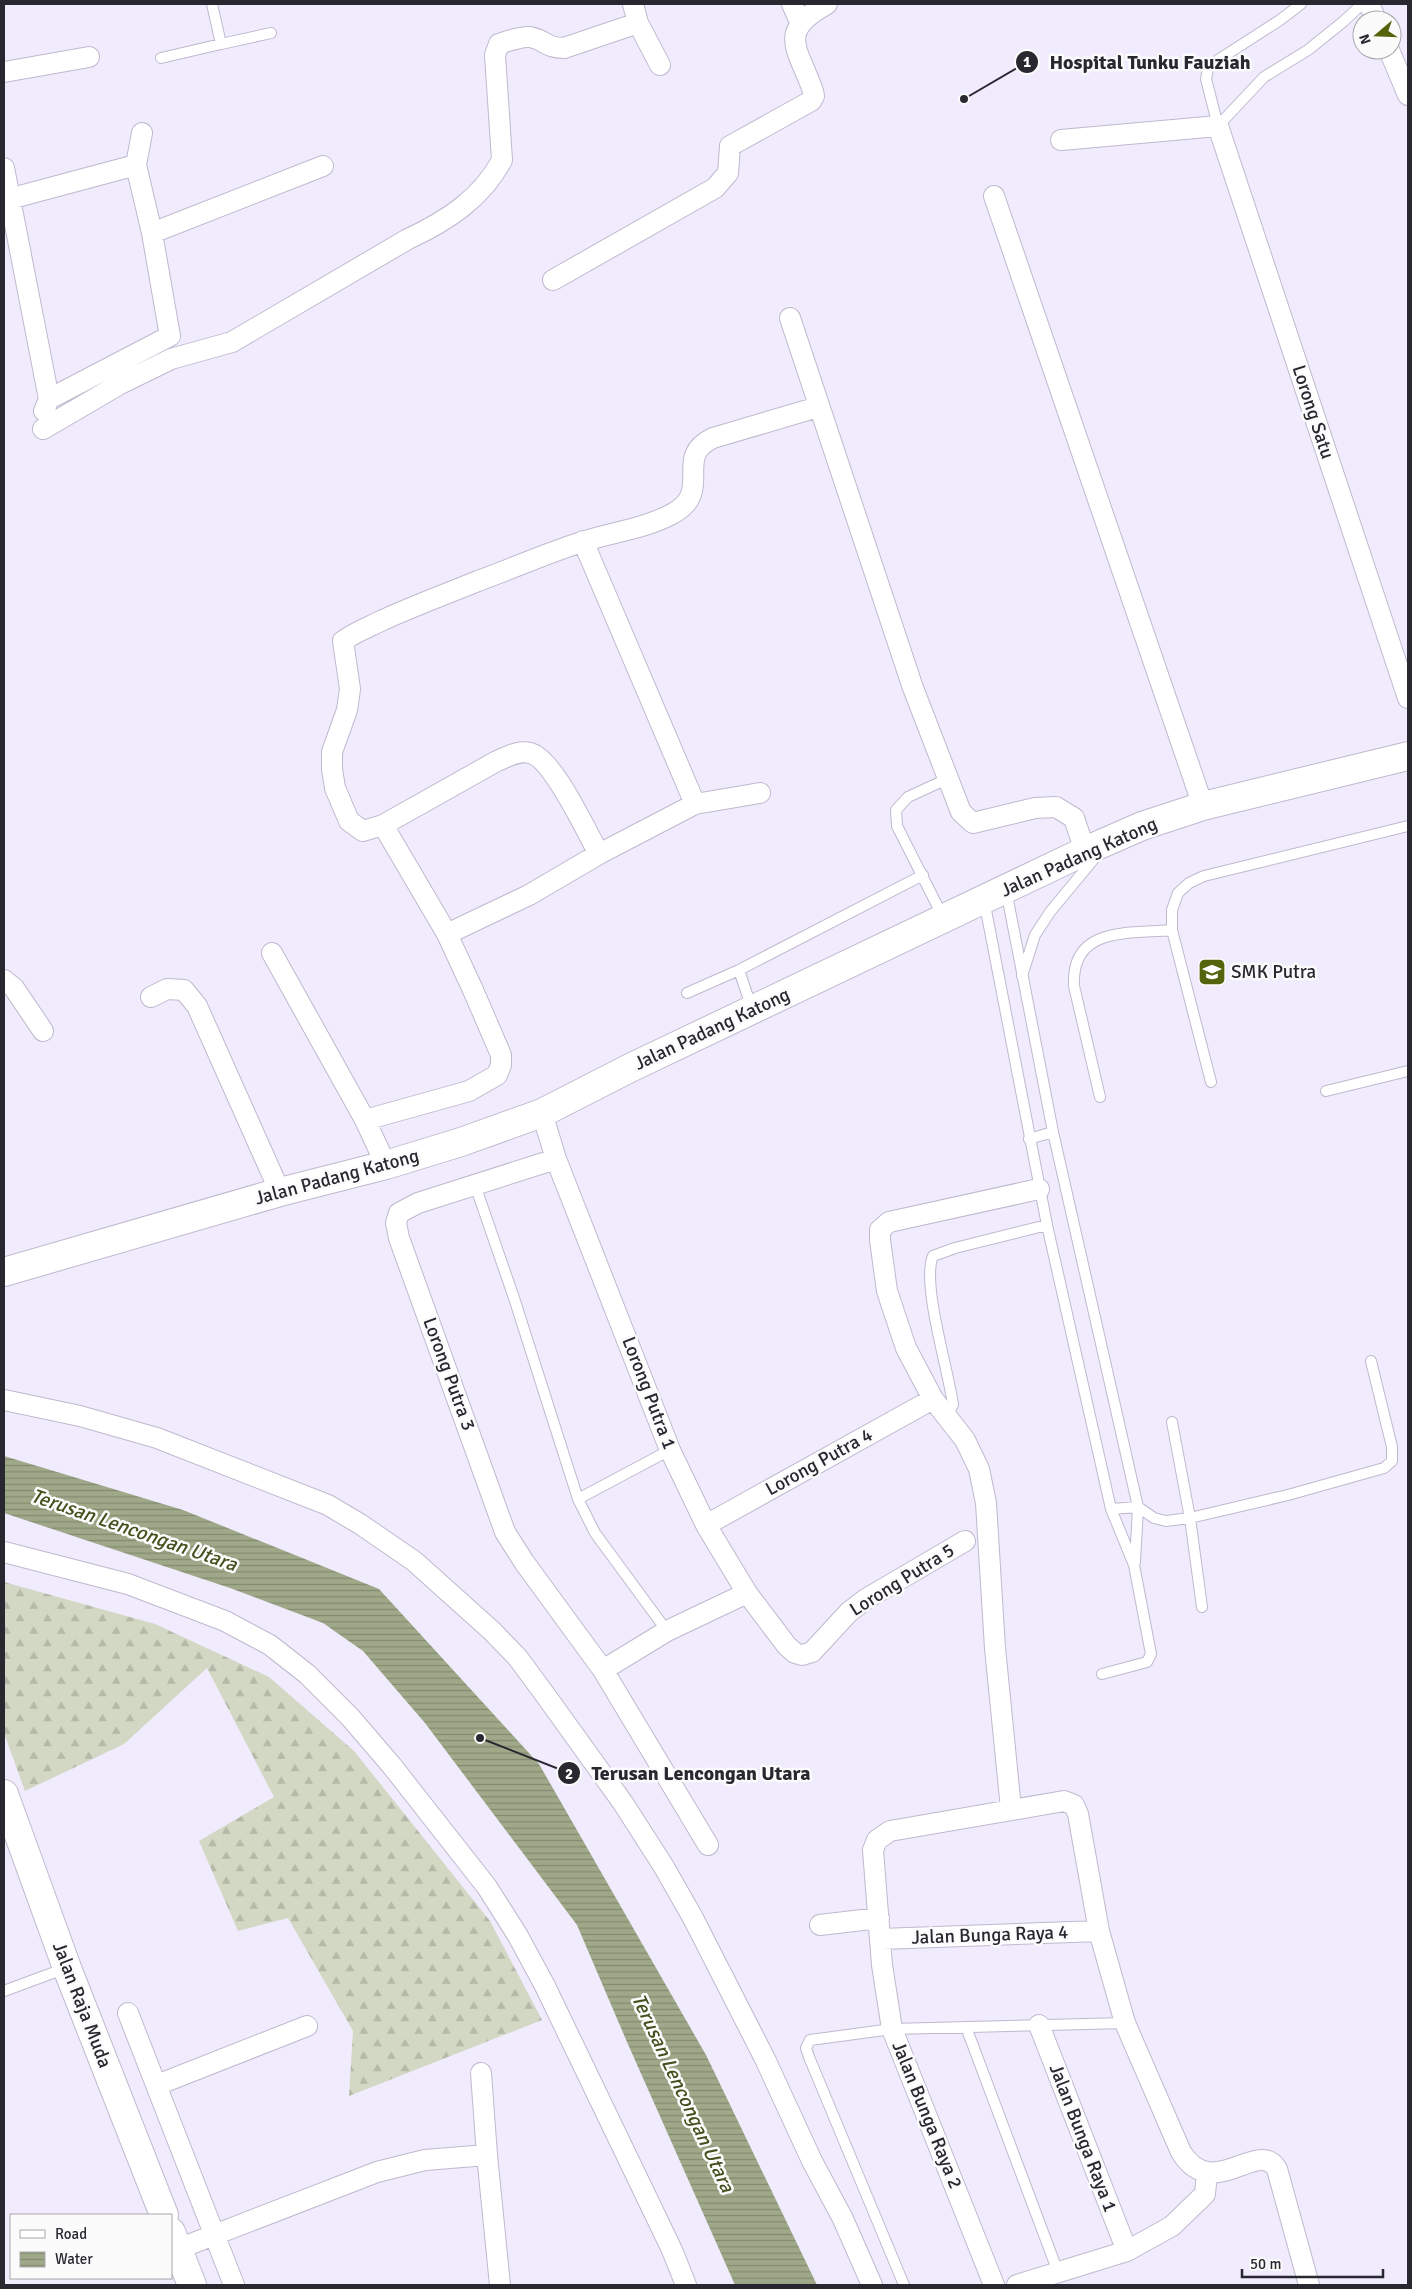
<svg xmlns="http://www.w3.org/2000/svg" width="1412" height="2289" viewBox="0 0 1412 2289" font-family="Signika,sans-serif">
  <defs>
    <pattern id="forest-firs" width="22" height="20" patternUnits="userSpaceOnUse" patternTransform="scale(1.25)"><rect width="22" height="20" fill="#d2d8c3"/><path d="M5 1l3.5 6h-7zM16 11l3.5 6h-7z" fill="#b4b9a8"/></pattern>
    <pattern id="water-rules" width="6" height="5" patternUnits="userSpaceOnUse" patternTransform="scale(1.25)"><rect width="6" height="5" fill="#9fa989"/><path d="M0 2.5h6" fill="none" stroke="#828a70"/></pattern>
  </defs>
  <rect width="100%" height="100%" fill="#f0ebfd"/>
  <path fill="url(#forest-firs)" d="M4,1582L155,1624L269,1677L354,1751L490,1921L542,2020L349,2096L353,2031L288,1918L238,1931L199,1841L274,1797L207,1668L124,1744L25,1791L4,1733Z"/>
  <path fill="url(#water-rules)" d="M4,1456L183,1510L379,1589L539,1764L706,2055L817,2285H735L627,2042L577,1925L425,1723L363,1651L323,1623L230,1588L4,1513Z"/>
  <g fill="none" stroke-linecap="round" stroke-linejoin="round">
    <defs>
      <path id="lane" d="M212,4L221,44L271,33
        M1301,4L1280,20L1218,60L1208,69L1206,79L1218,126L1264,77L1308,50L1344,21L1362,4
        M161,58L221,44
        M1006,890L1053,1132L1138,1507L1135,1562
        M984,900L1047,1225L1111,1509L1134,1565L1151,1654L1147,1662L1102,1674
        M943,917L897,826L896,810L908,797L947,779
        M1022,976L1035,935L1050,912L1098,854
        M687,993L739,970
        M752,1009L739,970L923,875
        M1211,1082L1172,930V910L1178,893L1189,883L1204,876L1408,826
        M1326,1091L1408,1071
        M1100,1097L1074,986C1071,926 1128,934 1172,930
        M1029,1139L1053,1132
        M475,1185L514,1298L578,1499L595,1533L667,1631
        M947,1415L953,1405C949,1372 921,1283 933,1256L955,1248L1047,1225
        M1172,1422L1190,1518L1202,1607
        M578,1499L670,1450
        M1111,1509L1138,1507L1154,1518L1166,1521L1190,1518L1288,1495L1384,1468L1392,1461V1447L1371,1361
        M4,1991L66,1968
        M966,2027L1058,2272
        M904,2285L809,2057L806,2048L810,2040L892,2029L1125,2023"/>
      <path id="street" d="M633,4L638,23L660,65
        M792,4L800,22
        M1369,4L1376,20
        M1389,50L1408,95
        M4,72L89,57
        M1061,140L1218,126L1408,698
        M4,168L49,399L44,411
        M994,196L1203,806
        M9,199L136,165
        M152,233L323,166
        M553,280L715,188L728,173L730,146L811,101L814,96L813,91C798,48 776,32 827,4
        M790,318L913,688L961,812L973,823L1035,808L1056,807L1074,818L1085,851
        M49,399L170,336L152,233L136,165L142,133
        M43,429L120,384L171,359L232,342L408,239C447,221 482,198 502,160L495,55L499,44C508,41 521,36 530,37C546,40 545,48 564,48L638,23
        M583,541L695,804
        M383,825L363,831L349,821L335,788L332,769V752L347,710L350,689L343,641C355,632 369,627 383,620C414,606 446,594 478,581C514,568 549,552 585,541C614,532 646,528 672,514C715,491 672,457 713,438L818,407
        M447,934L529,895L599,854L695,804L760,793
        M272,953L365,1120L386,1165
        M4,980L14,988L43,1031
        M151,997L167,989L184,990L197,1006L280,1192
        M542,1113L556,1159L670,1450L706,1525L747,1593L787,1646L795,1653L802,1655L812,1652L849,1612L866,1599L965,1541
        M365,1120L469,1091L497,1075L501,1065V1055L473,990L447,934L383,825L497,761C507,757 518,750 530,753C553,758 587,833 599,854
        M556,1159L418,1203L399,1213L396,1223L399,1238L505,1532L524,1562L603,1670L667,1631L747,1593
        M4,1400L80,1416L157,1438L328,1505L360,1524L414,1561L492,1631L518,1658L546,1696L623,1803L664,1867L693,1918L765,2059L812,2161L843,2219L872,2285
        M706,1525L933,1399
        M4,1552L128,1584L225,1621L270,1645L307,1674L350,1717L392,1766L487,1887L518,1936L545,1986L672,2250L686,2285
        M603,1670L708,1845
        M1011,1809L995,1648L986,1503L979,1469L965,1440L933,1399L906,1348L887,1291L880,1240V1230L889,1222L1039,1189
        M820,1925L879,1918
        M881,1939L1099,1931
        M128,2013L234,2285
        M1039,2025L1127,2251
        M481,2073L487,2155L500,2285
        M157,2085L307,2026
        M178,2249L377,2172L425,2160L487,2155
        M994,2285L892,2029L882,1965L873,1850L877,1840L890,1831L1064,1801L1074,1805L1078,1814L1099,1931L1125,2023L1181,2152C1213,2204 1258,2137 1277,2169L1309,2285
        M1017,2285L1127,2251L1172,2226L1205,2194L1207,2173"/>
      <path id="secondary" d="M4,1272L280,1192L386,1165L461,1142L542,1113L630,1068L1085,851L1142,826L1203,806L1408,756
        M4,1794L67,1968L164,2215
        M171,2232L192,2285"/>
    </defs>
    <use href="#lane" stroke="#bfb9ce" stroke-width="12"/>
    <use href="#street" stroke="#bfb9ce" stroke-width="22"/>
    <use href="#secondary" stroke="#bfb9ce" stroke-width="30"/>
    <use href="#lane" stroke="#fff" stroke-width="10"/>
    <use href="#street" stroke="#fff" stroke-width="20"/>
    <use href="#secondary" stroke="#fff" stroke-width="28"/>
  </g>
  <defs>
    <symbol id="school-square" viewBox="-11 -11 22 22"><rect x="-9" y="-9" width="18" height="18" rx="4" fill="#53640d" stroke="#fbfbfb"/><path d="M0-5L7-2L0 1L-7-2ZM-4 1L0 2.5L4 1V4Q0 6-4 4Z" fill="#fff"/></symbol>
  </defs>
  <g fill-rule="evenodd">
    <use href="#school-square" x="1196" y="956" width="32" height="32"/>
  </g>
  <g text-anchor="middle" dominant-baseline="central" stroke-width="5" stroke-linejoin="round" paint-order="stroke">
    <g font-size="19" fill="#29272f" stroke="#fbfbfb">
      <text transform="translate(1313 412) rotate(72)">Lorong Satu</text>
      <text transform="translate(1079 857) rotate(-24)">Jalan Padang Katong</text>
      <text transform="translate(712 1029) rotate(-25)">Jalan Padang Katong</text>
      <text transform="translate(337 1177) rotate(-15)">Jalan Padang Katong</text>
      <text transform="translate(449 1374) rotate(70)">Lorong Putra 3</text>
      <text transform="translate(649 1393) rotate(69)">Lorong Putra 1</text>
      <text transform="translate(819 1462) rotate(-29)">Lorong Putra 4</text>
      <text transform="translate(902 1580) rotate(-32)">Lorong Putra 5</text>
      <text transform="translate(990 1935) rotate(-2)">Jalan Bunga Raya 4</text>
      <text transform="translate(82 2005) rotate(69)">Jalan Raja Muda</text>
      <text transform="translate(927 2115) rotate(68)">Jalan Bunga Raya 2</text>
      <text transform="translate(1083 2138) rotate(69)">Jalan Bunga Raya 1</text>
    </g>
    <g font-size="19" fill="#29272f" stroke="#fbfbfb" text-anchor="start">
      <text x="1231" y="972">SMK Putra</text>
    </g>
    <g font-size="20" font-style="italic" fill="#44501d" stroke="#fbfbfb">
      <text transform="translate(134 1530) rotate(19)">Terusan Lencongan Utara</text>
      <text transform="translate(683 2093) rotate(65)">Terusan Lencongan Utara</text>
    </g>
  </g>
  <path fill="none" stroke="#29272f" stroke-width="2" d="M964 99L1027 62M480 1738L569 1773"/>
  <g fill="#29272f" stroke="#fbfbfb" stroke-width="2">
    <circle cx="964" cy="99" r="5"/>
    <circle cx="480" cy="1738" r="5"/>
    <circle cx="1027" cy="62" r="12"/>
    <circle cx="569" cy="1773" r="12"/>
  </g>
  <g font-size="15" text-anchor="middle" font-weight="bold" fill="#fff">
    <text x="1027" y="67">1</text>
    <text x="569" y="1779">2</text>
  </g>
  <g font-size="20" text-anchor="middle" font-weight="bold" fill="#29272f" stroke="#fbfbfb" stroke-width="5" stroke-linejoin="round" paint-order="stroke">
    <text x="1150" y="69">Hospital Tunku Fauziah</text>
    <text x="701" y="1780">Terusan Lencongan Utara</text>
  </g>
  <rect width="1412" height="2289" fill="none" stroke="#29272f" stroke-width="10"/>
  <rect x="10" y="2214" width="162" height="65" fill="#fbfbfb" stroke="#a7a6a9"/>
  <rect x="20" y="2230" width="25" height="8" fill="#ffffff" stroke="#a7a6a9"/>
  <text x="55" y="2239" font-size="15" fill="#29272f">Road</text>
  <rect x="20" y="2252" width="25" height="15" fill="url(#water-rules)" stroke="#a7a6a9"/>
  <text x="55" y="2264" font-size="15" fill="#29272f">Water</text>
  <g transform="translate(1377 35) rotate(251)"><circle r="24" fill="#fbfbfb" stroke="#a7a6a9"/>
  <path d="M0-4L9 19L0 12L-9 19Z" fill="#53640d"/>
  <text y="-8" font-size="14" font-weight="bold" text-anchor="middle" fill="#29272f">N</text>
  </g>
  <path d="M1242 2269v8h141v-8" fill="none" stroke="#29272f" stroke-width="2.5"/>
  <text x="1250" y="2269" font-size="15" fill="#29272f" stroke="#fbfbfb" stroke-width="4" paint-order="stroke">50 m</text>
</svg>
